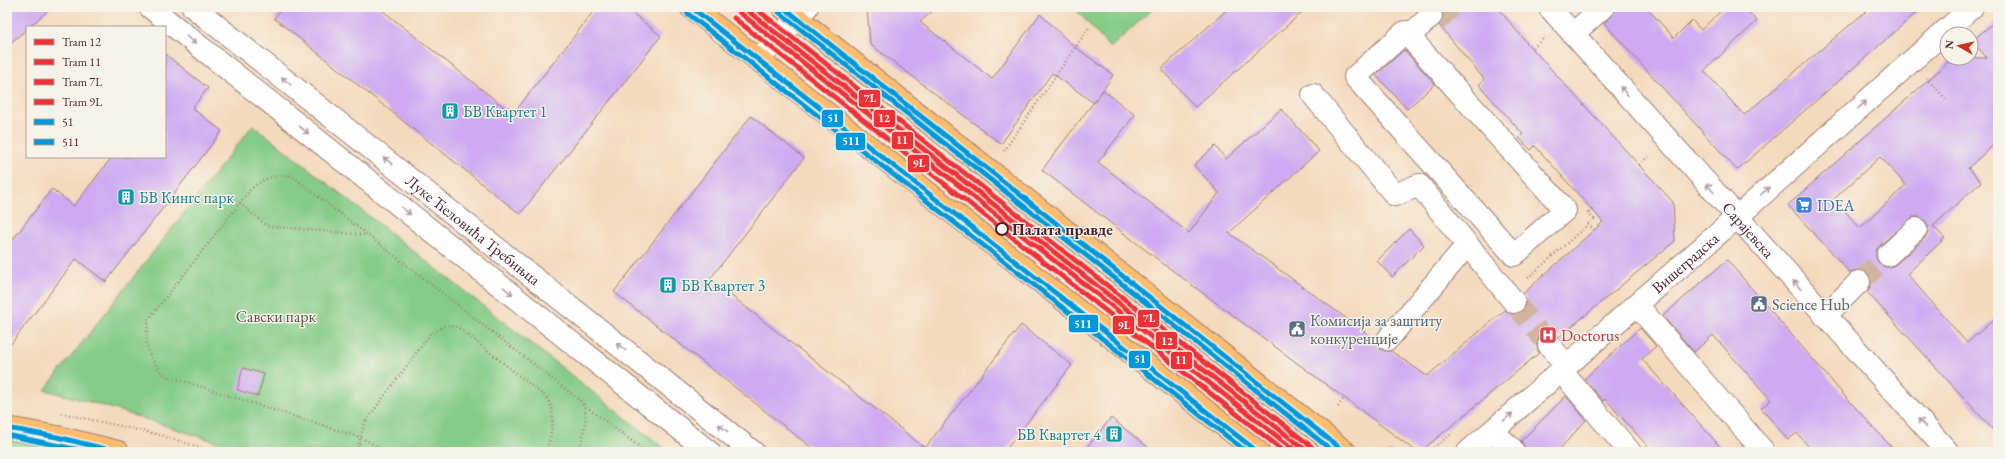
<svg xmlns="http://www.w3.org/2000/svg" width="2005" height="459" viewBox="0 0 2005 459" font-family="'EB Garamond',serif">
  <rect width="100%" height="100%" fill="#f7f3e8"/>
  <filter id="ink" filterUnits="userSpaceOnUse"><feTurbulence type="fractalNoise" baseFrequency=".025" numOctaves="2"/><feDisplacementMap in="SourceGraphic" scale="8" xChannelSelector="R" yChannelSelector="G"/><feConvolveMatrix kernelMatrix="1 2 1 2 8 2 1 2 1" color-interpolation-filters="sRGB"/></filter>
  <filter id="wash" filterUnits="userSpaceOnUse"><feTurbulence type="fractalNoise" baseFrequency=".012" numOctaves="4" result="noise"/><feDisplacementMap in="SourceGraphic" scale="16" xChannelSelector="R" yChannelSelector="G"/><feGaussianBlur stdDeviation="0.9" result="paint"/><feColorMatrix in="noise" values="0 0 0 0 0 0 0 0 0 0 0 0 0 0 0 0 0 1.4 0 .05"/><feComposite in="paint" operator="in"/></filter>
  <g filter="url(#wash)">
    <rect width="100%" height="100%" fill="#f4dabd"/>
    <path fill="#84cc87" stroke="#677659" d="M1074,7H1155L1110,48Z
      M253,125L669,452H248L101,405L45,390Z
      M7,428L118,452H7Z"/>
    <g id="blocks">
      <path fill="#cdaaf2" fill-rule="evenodd" d="M7,7H52L29,27H27V29L7,46Z
        M283,7H378L513,114L597,7H625L661,36L520,214L274,18Z
        M867,7H937L920,22L992,79L1040,14L1070,43L1113,75L1094,103L1052,73L1001,144L870,44Z
        M1230,7H1308L1195,107L1161,69Z
        M1439,7H1497L1527,43L1673,202L1675,241L1559,337L1553,333H1547L1541,335L1537,341V347L1539,353L1420,452H1417L1165,265L1042,170L1103,90L1135,115L1098,162L1189,233L1219,193L1194,165L1215,146L1226,159L1281,109L1319,151L1229,233L1376,340L1380,349L1385,351H1391L1427,376L1505,310L1510,314H1516L1522,311L1526,306V300L1523,294L1603,222L1535,146L1531,150L1519,138L1523,134L1479,85L1484,79L1439,25L1443,20V14Z
        M1615,7H1646L1674,38L1692,20L1701,30L1725,7H1744L1757,21L1704,71L1744,115L1871,7H1923L1737,170L1604,23L1612,16Z
        M1998,19V141L1968,168L1981,182L1933,226L1945,238L1907,274L1967,343L1998,316V435L1867,292L1871,285V279L1868,273L1862,270H1855L1850,273L1788,205L1953,58H1987L1972,41ZM1880,157L1906,185L1860,228L1834,199ZM1913,217H1920L1925,221L1928,226V232L1925,238L1896,264L1891,267H1885L1879,264L1876,257V251L1879,246Z
        M1404,50L1435,84L1407,109L1376,75Z
        M165,54L208,88L192,108L222,131L106,282L76,259L7,349V247L52,189L74,206L112,157H165Z
        M751,116L804,158L710,279L925,448L1021,325L1072,365L1004,452H817L614,292Z
        M1409,229L1424,245L1392,277L1377,261Z
        M1727,260L1842,393L1896,452H1813L1797,433L1788,440L1761,408L1771,400L1713,335L1694,352L1663,316Z
        M1640,328L1656,346L1642,359L1725,452H1653L1605,399L1603,401L1584,379Z
        M243,368L264,374L258,396L237,390Z
        M1566,396L1586,420L1557,452H1524V446L1521,441Z
        M1111,418L1154,452H1083Z"/>
    </g>
  </g>
  <g filter="url(#ink)">
    <use href="#blocks" fill-opacity="0" stroke="#9f7c74" stroke-width="1"/>
    <g fill="none" stroke-linecap="round" stroke-linejoin="round">
      <path stroke="#d2b5a0" stroke-width="22" stroke-dasharray="22 11" stroke-linecap="butt" d="M1436,21L1451,7
        M1859,282L1888,255
        M1514,302L1549,345"/>
      <defs>
        <g id="minor">
          <path d="M150,7L709,452"/>
          <path id="s1" d="M193,7L753,452"/>
          <path id="s2" d="M1549,7L1948,452"/>
          <path d="M1405,32L1565,210L1514,255L1355,77Z"/>
          <path d="M1573,34L1603,7"/>
          <path d="M1409,36L1431,16"/>
          <path d="M758,60L807,7"/>
          <path d="M1313,95L1395,195L1419,185L1514,302"/>
          <path d="M1888,255L1916,229"/>
          <path d="M1637,305L1764,452"/>
          <path d="M1825,316L1859,282"/>
          <path d="M1388,339L1467,245"/>
          <path d="M1549,345L1567,366"/>
          <path d="M1561,371L1630,452"/>
          <path d="M1500,438L1512,449"/>
          <path id="s3" d="M1468,452L1736,218L1972,7"/>
        </g>
        <path id="major" d="M691,7L1258,452
          M783,7L1345,452
          M7,428L57,437L118,452"/>
      </defs>
      <use href="#minor" stroke="#9f7c74" stroke-width="24"/>
      <use href="#major" stroke="#9f7c74" stroke-width="24"/>
      <path stroke="#9f7c74" stroke-width="2.5" stroke-dasharray="1 3" stroke-linecap="butt" d="M1533,48L1545,37
        M1926,78L1946,99
        M1004,151L1090,26
        M1639,165L1650,155
        M240,203L267,226L367,235
        M1588,213L1592,209
        M1588,224L1594,230
        M1528,278L1594,219L1587,212
        M583,404L646,452
        M1338,407L1344,398
        M61,413L160,435L215,452
        M357,452C360,441 361,431 366,421L430,334L447,325L459,328L546,397C559,413 550,433 547,452
        M386,452L362,438L164,375C145,352 144,347 149,319L251,189C264,178 275,174 292,176L582,402C590,418 582,435 579,452
        M1386,452L1390,447L1396,452
        M1427,452L1453,433"/>
      <use href="#minor" stroke="#fff" stroke-width="22"/>
      <use href="#major" stroke="#fcbd6e" stroke-width="22"/>
      <defs>
        <path id="bus-1" d="M691,7L1258,452
          M783,7L1345,452
          M7,428L57,437L118,452"/>
        <path id="bus-2" d="M779,12L1334,452
          M687,13L1247,452
          M7,435L89,452"/>
      </defs>
      <use href="#bus-1" stroke="#f7f3e8" stroke-width="8"/>
      <use href="#bus-2" stroke="#f7f3e8" stroke-width="8"/>
      <use href="#bus-1" stroke="#0098da" stroke-width="5"/>
      <use href="#bus-2" stroke="#0098da" stroke-width="5"/>
      <defs>
        <path id="tram-1" d="M743,7L1308,452"/>
        <path id="tram-2" d="M739,12L1297,452"/>
        <path id="tram-3" d="M754,7L1312,447"/>
        <path id="tram-4" d="M734,18L1285,452"/>
      </defs>
      <use href="#tram-1" stroke="#f7f3e8" stroke-width="8"/>
      <use href="#tram-2" stroke="#f7f3e8" stroke-width="8"/>
      <use href="#tram-3" stroke="#f7f3e8" stroke-width="8"/>
      <use href="#tram-4" stroke="#f7f3e8" stroke-width="8"/>
      <use href="#tram-1" stroke="#ed3237" stroke-width="5"/>
      <use href="#tram-2" stroke="#ed3237" stroke-width="5"/>
      <use href="#tram-3" stroke="#ed3237" stroke-width="5"/>
      <use href="#tram-4" stroke="#ed3237" stroke-width="5"/>
    </g>
    <defs><path id="oneway-shaft" d="M-6 0H5M1.5-3L5.5 0L1.5 3" fill="none" stroke-width="1.6" stroke-linecap="round" stroke-linejoin="round"/></defs>
    <g stroke="#ae9aa0">
      <use href="#oneway-shaft" transform="translate(191 40) rotate(39)"/>
      <use href="#oneway-shaft" transform="translate(286 81) rotate(-142)"/>
      <use href="#oneway-shaft" transform="translate(1624 91) rotate(-132)"/>
      <use href="#oneway-shaft" transform="translate(1862 105) rotate(-42)"/>
      <use href="#oneway-shaft" transform="translate(304 130) rotate(39)"/>
      <use href="#oneway-shaft" transform="translate(388 161) rotate(-142)"/>
      <use href="#oneway-shaft" transform="translate(1710 188) rotate(-132)"/>
      <use href="#oneway-shaft" transform="translate(1765 191) rotate(-42)"/>
      <use href="#oneway-shaft" transform="translate(406 211) rotate(39)"/>
      <use href="#oneway-shaft" transform="translate(1797 285) rotate(-132)"/>
      <use href="#oneway-shaft" transform="translate(508 291) rotate(39)"/>
      <use href="#oneway-shaft" transform="translate(621 347) rotate(-142)"/>
      <use href="#oneway-shaft" transform="translate(1508 417) rotate(-41)"/>
      <use href="#oneway-shaft" transform="translate(1922 423) rotate(-132)"/>
      <use href="#oneway-shaft" transform="translate(723 428) rotate(-142)"/>
    </g>
  </g>
  <defs>
    <symbol id="building-square" viewBox="-11 -11 22 22"><rect x="-9" y="-9" width="18" height="18" rx="4" fill="#0f9aa8" stroke="#f7f3e8"/><path d="M-4-6H4V6H1V3H-1V6H-4ZM-2.5-4.3h1.7v1.8h-1.7ZM.8-4.3h1.7v1.8H.8ZM-2.5-1h1.7V.8h-1.7ZM.8-1h1.7V.8H.8Z" fill="#fff"/></symbol>
    <symbol id="supermarket-square" viewBox="-11 -11 22 22"><rect x="-9" y="-9" width="18" height="18" rx="4" fill="#3f7fe0" stroke="#f7f3e8"/><path d="M-6-5.5h2.5l.6 2H6L4.5 2H-2.5L-4.4-4H-6ZM-1.5 3.2a1.3 1.3 0 1 0 .1 0ZM3 3.2a1.3 1.3 0 1 0 .1 0Z" fill="#fff"/></symbol>
    <symbol id="civic-square" viewBox="-11 -11 22 22"><rect x="-9" y="-9" width="18" height="18" rx="4" fill="#5c6f8a" stroke="#f7f3e8"/><path d="M-.6-6.5H3V-4.5H.6V-3L4-1V1h2V6H-6V1h2V-1L-.6-3ZM-1.2 2.5V6h2.4V2.5Z" fill="#fff"/></symbol>
    <symbol id="hospital-square" viewBox="-11 -11 22 22"><rect x="-9" y="-9" width="18" height="18" rx="4" fill="#e0444e" stroke="#f7f3e8"/><path d="M-5-5h3v3.5h4V-5h3V5h-3V1.5h-4V5h-3Z" fill="#fff"/></symbol>
  </defs>
  <g fill-rule="evenodd">
    <use href="#building-square" x="440" y="101" width="20" height="20"/>
    <use href="#building-square" x="116" y="187" width="20" height="20"/>
    <use href="#supermarket-square" x="1794" y="195" width="20" height="20"/>
    <use href="#building-square" x="658" y="275" width="20" height="20"/>
    <use href="#civic-square" x="1749" y="294" width="20" height="20"/>
    <use href="#civic-square" x="1287" y="319" width="20" height="20"/>
    <use href="#hospital-square" x="1538" y="325" width="20" height="20"/>
    <use href="#building-square" x="1104" y="424" width="20" height="20"/>
  </g>
  <circle fill="#f7f3e8" stroke="#4a1f2b" stroke-width="2" cx="1002" cy="229" r="6"/>
  <g text-anchor="middle" dominant-baseline="central" stroke-width="3" stroke-linejoin="round" paint-order="stroke">
    <g font-size="16" fill="#0d838f" stroke="#f7f3e8" text-anchor="start">
      <text x="463" y="111">БВ Квартет 1</text>
      <text x="139" y="197">БВ Кингс парк</text>
      <text x="681" y="285">БВ Квартет 3</text>
      <text x="1101" y="434" text-anchor="end">БВ Квартет 4</text>
    </g>
    <g font-size="16" fill="#366cbe" stroke="#f7f3e8" text-anchor="start">
      <text x="1817" y="205">IDEA</text>
    </g>
    <g font-size="16" font-weight="bold" fill="#4a1f2b" stroke="#f7f3e8" text-anchor="start">
      <text x="1012" y="229">Палата правде</text>
    </g>
    <g font-size="16" fill="#4a1f2b" stroke="#f7f3e8">
      <text stroke="none"><textPath href="#s1" startOffset="358">Луке Ћеловића Требињца</textPath></text>
      <text stroke="none"><textPath href="#s2" startOffset="299">Сарајевска</textPath></text>
      <text stroke="none"><textPath href="#s3" startOffset="288">Вишеградска</textPath></text>
    </g>
    <g font-size="16" fill="#4e5e75" stroke="#f7f3e8" text-anchor="start">
      <text x="1772" y="304">Science Hub</text>
      <text x="1310" y="320">Комисија за заштиту<tspan x="1310" dy="18">конкуренције</tspan></text>
    </g>
    <g font-size="16" fill="#5b5347" stroke="#f7f3e8">
      <text x="276" y="316">Савски парк</text>
    </g>
    <g font-size="16" fill="#be3a42" stroke="#f7f3e8" text-anchor="start">
      <text x="1561" y="335">Doctorus</text>
    </g>
  </g>
  <g stroke="#f7f3e8" stroke-width="1.5">
    <rect x="858" y="89" width="23" height="19" rx="4" fill="#ed3237"/>
    <rect x="821" y="109" width="23" height="19" rx="4" fill="#0098da"/>
    <rect x="873" y="109" width="23" height="19" rx="4" fill="#ed3237"/>
    <rect x="891" y="131" width="23" height="19" rx="4" fill="#ed3237"/>
    <rect x="835" y="132" width="31" height="19" rx="4" fill="#0098da"/>
    <rect x="907" y="154" width="23" height="19" rx="4" fill="#ed3237"/>
    <rect x="1137" y="309" width="23" height="19" rx="4" fill="#ed3237"/>
    <rect x="1068" y="314" width="31" height="19" rx="4" fill="#0098da"/>
    <rect x="1112" y="315" width="23" height="20" rx="4" fill="#ed3237"/>
    <rect x="1155" y="331" width="23" height="19" rx="4" fill="#ed3237"/>
    <rect x="1128" y="350" width="23" height="19" rx="4" fill="#0098da"/>
    <rect x="1170" y="351" width="23" height="19" rx="4" fill="#ed3237"/>
  </g>
  <g font-size="11" text-anchor="middle" font-weight="bold" fill="#fff">
    <text x="870" y="102">7L</text>
    <text x="833" y="122">51</text>
    <text x="884" y="122">12</text>
    <text x="902" y="144">11</text>
    <text x="851" y="145">511</text>
    <text x="919" y="167">9L</text>
    <text x="1149" y="322">7L</text>
    <text x="1083" y="328">511</text>
    <text x="1124" y="329">9L</text>
    <text x="1167" y="345">12</text>
    <text x="1140" y="363">51</text>
    <text x="1181" y="364">11</text>
  </g>
  <rect width="2005" height="459" fill="none" stroke="#f7f3e8" stroke-width="24"/>
  <rect x="26" y="26" width="140" height="132" fill="#f7f3e8" stroke="#b29e9c"/>
  <rect x="34" y="39" width="20" height="6" fill="#ed3237" stroke="#b29e9c"/>
  <text x="62" y="46" font-size="12" fill="#4a1f2b">Tram 12</text>
  <rect x="34" y="59" width="20" height="6" fill="#ed3237" stroke="#b29e9c"/>
  <text x="62" y="66" font-size="12" fill="#4a1f2b">Tram 11</text>
  <rect x="34" y="79" width="20" height="6" fill="#ed3237" stroke="#b29e9c"/>
  <text x="62" y="86" font-size="12" fill="#4a1f2b">Tram 7L</text>
  <rect x="34" y="99" width="20" height="6" fill="#ed3237" stroke="#b29e9c"/>
  <text x="62" y="106" font-size="12" fill="#4a1f2b">Tram 9L</text>
  <rect x="34" y="119" width="20" height="6" fill="#0098da" stroke="#b29e9c"/>
  <text x="62" y="126" font-size="12" fill="#4a1f2b">51</text>
  <rect x="34" y="139" width="20" height="6" fill="#0098da" stroke="#b29e9c"/>
  <text x="62" y="146" font-size="12" fill="#4a1f2b">511</text>
  <g transform="translate(1959 46) rotate(278)"><circle r="19" fill="#f7f3e8" stroke="#b29e9c"/>
  <path d="M0-3L7 15L0 10L-7 15Z" fill="#c8321e"/>
  <text y="-6" font-size="11" font-weight="bold" text-anchor="middle" fill="#4a1f2b">N</text>
  </g>
</svg>
